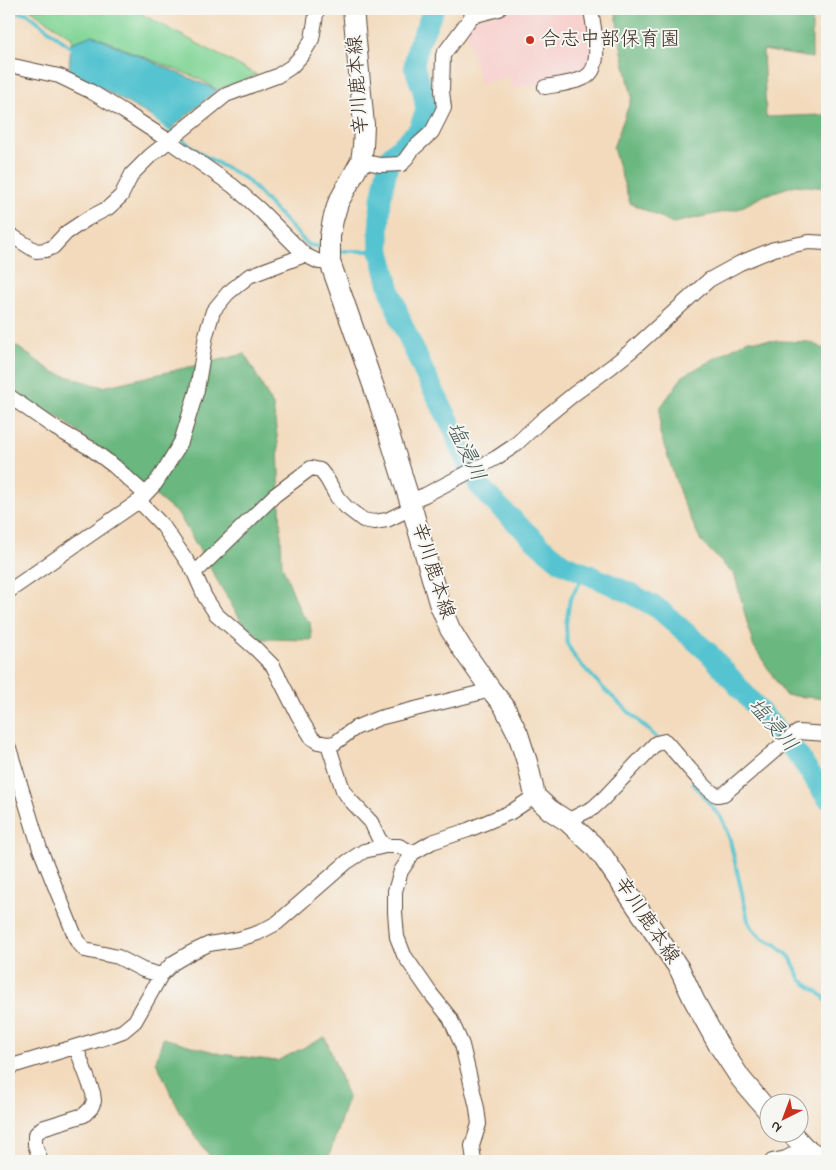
<svg xmlns="http://www.w3.org/2000/svg" width="836" height="1170" viewBox="0 0 836 1170" font-family="'Indie Flower','Klee One',sans-serif">
  <rect width="100%" height="100%" fill="#f6f6f2"/>
  <filter id="ink" filterUnits="userSpaceOnUse"><feTurbulence type="fractalNoise" baseFrequency=".02" numOctaves="2"/><feDisplacementMap in="SourceGraphic" scale="10" xChannelSelector="R" yChannelSelector="G"/><feConvolveMatrix kernelMatrix="1 2 1 2 8 2 1 2 1" color-interpolation-filters="sRGB"/></filter>
  <filter id="wash" filterUnits="userSpaceOnUse"><feTurbulence type="fractalNoise" baseFrequency=".0096" numOctaves="4" result="noise"/><feDisplacementMap in="SourceGraphic" scale="20" xChannelSelector="R" yChannelSelector="G"/><feGaussianBlur stdDeviation="1.12" result="paint"/><feColorMatrix in="noise" values="0 0 0 0 0 0 0 0 0 0 0 0 0 0 0 0 0 1.4 0 .05"/><feComposite in="paint" operator="in"/></filter>
  <g filter="url(#wash)">
    <rect width="100%" height="100%" fill="#f3dabc"/>
    <path fill="#f7d0cd" d="M514,9H588L592,52L587,70L573,77L511,89L510,77L480,84L466,29L476,19Z"/>
    <path fill="#83d698" stroke="#5f805b" d="M30,9H133L134,10L257,75L217,90L200,79L136,54L93,35L71,43L72,38Z"/>
    <path fill="#6ab780" stroke="#52704f" d="M617,9H812V58L763,50L766,117L823,115L827,113V188L795,185L765,195L738,209L673,223L630,203L613,148L632,97L621,47L616,15Z
      M748,340L809,342L827,350V699L785,695L753,645L735,576L701,541L683,502L660,433V408L683,376Z
      M9,341L53,372L103,387L245,354L273,406L278,443L282,565L301,613L310,622L312,640L261,639L241,621L179,515L63,420L9,393Z
      M325,1037L348,1097L329,1156L331,1161H213L179,1111L156,1061L163,1038L221,1054L277,1061Z"/>
    <path fill="#57c4d0" stroke="#497777" d="M93,35L107,42L217,90L172,128L69,70L71,43Z"/>
    <g fill="none" stroke-linecap="round" stroke-linejoin="round">
      <path stroke="#57c4d0" stroke-width="4" d="M9,13H27L74,50
        M154,117L174,133
        M179,137L203,155L246,179L308,245L324,247
        M336,250L340,251H380
        M585,574L570,599L566,624L567,643L575,658L605,690L657,738
        M693,783L722,819L730,840L748,920L753,929L762,938L775,944L790,957L801,980L823,996L827,1003"/>
      <path stroke="#57c4d0" stroke-width="21" d="M434,9L418,45L414,66L423,91L426,111L418,131L391,156L388,164L381,199L379,230L380,251L390,290L401,321L424,372L454,430L461,451L478,484L493,501L541,546L562,563L630,593L659,609L709,653L798,755L827,798"/>
    </g>
  </g>
  <g filter="url(#ink)">
    <g fill="none" stroke-linecap="round" stroke-linejoin="round">
      <defs>
        <path id="street" d="M9,65L59,76L90,91L123,111L169,141L233,186L259,209L305,255L319,262H330
          M545,87C556,85 574,83 584,78C605,69 593,27 591,9
          M361,161L380,165L402,164L413,149L432,132L444,108L442,91L443,55L472,16L499,9
          M9,234L36,251L46,250L53,247L66,233L87,219L108,208L121,196L132,174L150,156L226,95L277,76L291,67L303,54L312,39L317,9
          M9,396L55,428L90,448L114,466L145,494
          M139,501L163,526L193,570L205,597L216,614L256,649L273,666L298,715L312,738L318,742L328,744
          M410,501L425,495L496,458L514,446L542,420L574,394L611,367L632,350L709,280L740,263L774,249L809,242L827,243
          M193,570L201,567L275,495L311,468L320,470L327,479L337,497L346,507L363,520L374,522L387,520L412,508
          M9,591L139,501L155,484L165,469L181,442L197,390L206,335L213,311L228,293L249,276L305,255
          M9,748L40,849L77,941L85,950L118,957L143,970L161,975
          M567,821L593,808L604,798L656,743L665,741C674,750 708,793 717,795C718,795 723,794 724,794L792,736L798,732L827,734
          M385,846L379,839L371,822L350,800L343,790L328,744L335,743L355,728L379,718L491,690
          M9,1067L107,1037L123,1031L135,1021L161,975L173,963L190,953L209,944L239,939L258,933L277,923L347,862L364,851L385,846H399L413,853
          M41,1161L35,1145V1135L42,1128L84,1115L91,1108L94,1101L93,1093L76,1047
          M474,1161L472,1146L479,1124L477,1108L462,1045L450,1018L431,994L404,955L397,937L395,912V891L401,871L413,853L432,842L468,830L511,812L535,796
          M772,1161L786,1158L805,1148"/>
        <path id="secondary" d="M353,9L364,125L363,147L361,161L338,203L333,220L330,236V262L379,402L412,508L439,603L450,629L461,647L491,690L504,706L518,734L528,765L535,796L550,810L567,821L594,846L604,858L680,970L694,1000L718,1044L741,1079L768,1111
          M790,1132L805,1148L825,1161"/>
      </defs>
      <use href="#street" stroke="#574436" stroke-width="16"/>
      <use href="#secondary" stroke="#574436" stroke-width="22"/>
      <use href="#street" stroke="#fff" stroke-width="14"/>
      <use href="#secondary" stroke="#fff" stroke-width="20"/>
    </g>
  </g>
  <circle fill="#c8321e" stroke="#f6f6f2" stroke-width="2" cx="530" cy="40" r="5"/>
  <g text-anchor="middle" dominant-baseline="central" stroke-width="4" stroke-linejoin="round" paint-order="stroke">
    <g font-size="20" fill="#3b2a1e" stroke="#f6f6f2" text-anchor="start">
      <text x="540" y="40">合志中部保育園</text>
    </g>
    <g font-size="20" fill="#3b2a1e" stroke="#f6f6f2">
      <text transform="translate(359 85) rotate(-94)">辛川鹿本線</text>
      <text transform="translate(432 571) rotate(72)">辛川鹿本線</text>
      <text transform="translate(646 921) rotate(56)">辛川鹿本線</text>
    </g>
    <g font-size="21" font-style="italic" fill="#435853" stroke="#f6f6f2">
      <text transform="translate(465 452) rotate(64)">塩浸川</text>
      <text transform="translate(772 726) rotate(49)">塩浸川</text>
    </g>
  </g>
  <rect width="836" height="1170" fill="none" stroke="#f6f6f2" stroke-width="30"/>
  <g transform="translate(784 1118) rotate(222)"><circle r="24" fill="#f6f6f2" stroke="#aba49d"/>
  <path d="M0-4L9 19L0 12L-9 19Z" fill="#c8321e"/>
  <text y="-8" font-size="14" font-weight="bold" text-anchor="middle" fill="#3b2a1e">N</text>
  </g>
</svg>
